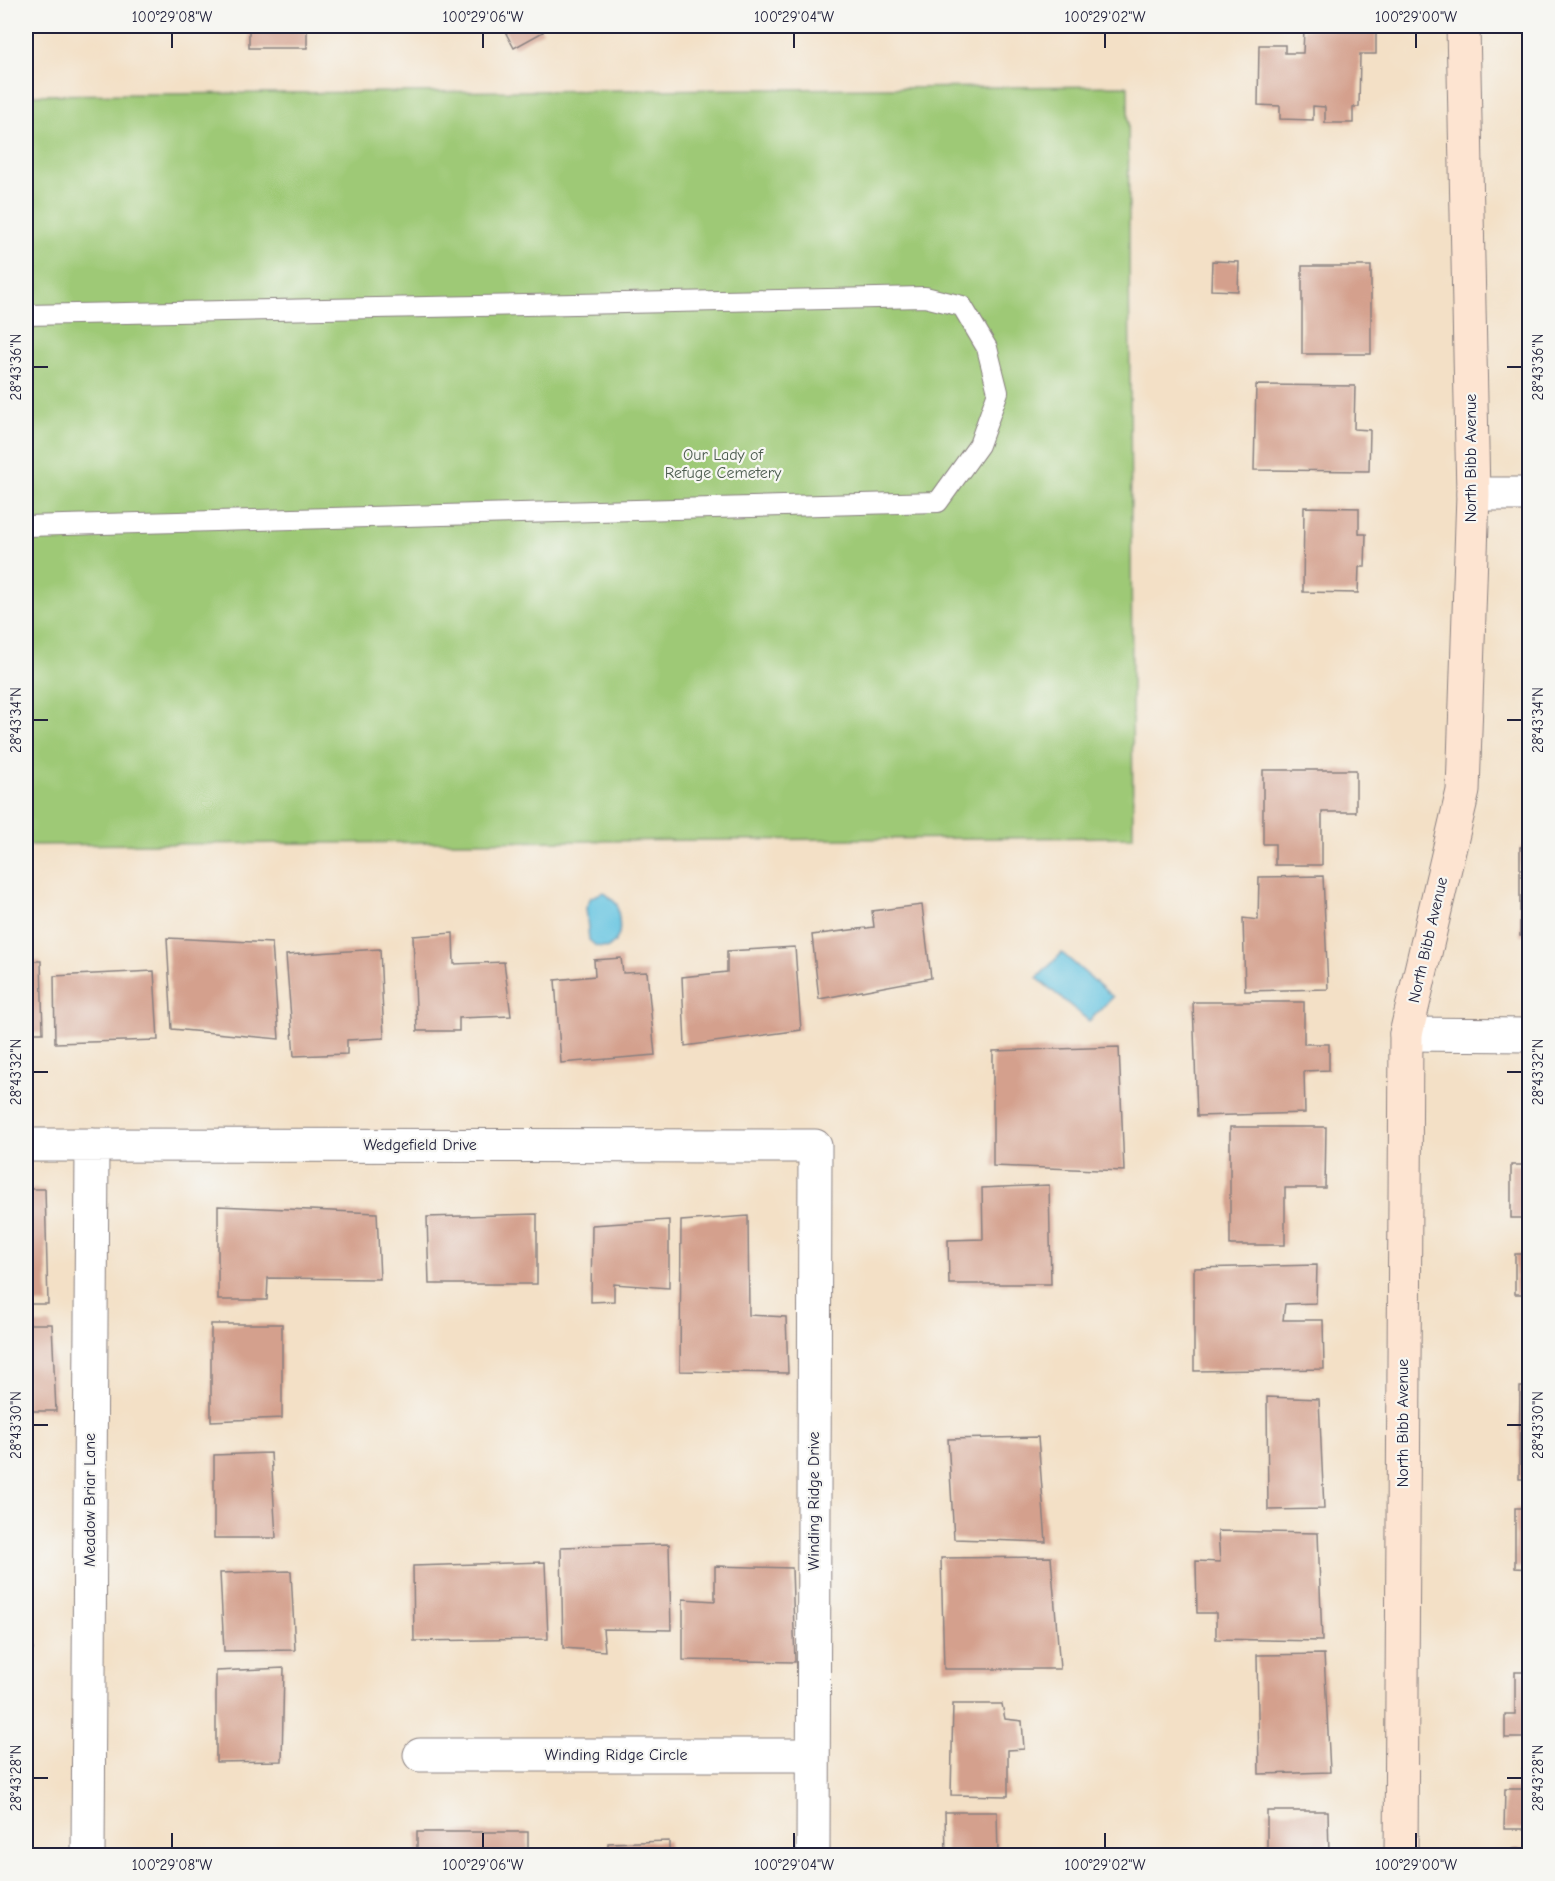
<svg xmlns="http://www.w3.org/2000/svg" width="1555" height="1881" viewBox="0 0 1555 1881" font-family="'Comic Neue',sans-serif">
  <rect width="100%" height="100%" fill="#f6f6f2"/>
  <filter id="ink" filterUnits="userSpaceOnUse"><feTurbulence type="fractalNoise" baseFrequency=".0167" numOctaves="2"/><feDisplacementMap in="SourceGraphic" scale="12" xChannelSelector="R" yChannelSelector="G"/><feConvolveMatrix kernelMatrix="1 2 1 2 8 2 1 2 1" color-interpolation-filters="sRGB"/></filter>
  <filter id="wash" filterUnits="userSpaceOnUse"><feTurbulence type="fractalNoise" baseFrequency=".008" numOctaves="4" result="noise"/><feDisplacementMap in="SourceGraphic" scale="24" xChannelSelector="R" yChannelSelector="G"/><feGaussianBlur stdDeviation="1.35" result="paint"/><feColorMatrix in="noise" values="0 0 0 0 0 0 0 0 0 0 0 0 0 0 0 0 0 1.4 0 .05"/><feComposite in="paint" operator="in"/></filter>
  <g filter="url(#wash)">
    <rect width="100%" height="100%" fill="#f3e0c6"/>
    <path fill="#9ec976" stroke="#607658" stroke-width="1.5" d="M1128,86L1133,837L26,845V95Z"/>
    <path fill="#61c2e0" stroke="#42728e" stroke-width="1.5" d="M604,892L617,904C619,922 625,937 608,948L596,946L589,940L586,908L591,897Z
      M1062,953L1113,997L1089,1021L1037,978Z"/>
    <g id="blocks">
      <path fill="#d4a08d" d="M249,26H307V48H249Z
        M502,26H539L543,32L514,48Z
        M1304,29L1376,30V54H1360L1359,107H1353V123H1325V107L1313,106V120L1280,119V106L1258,105L1259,45H1285V53H1303Z
        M1212,261L1239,262L1238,291L1211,290Z
        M1302,266H1371V354H1302Z
        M1256,385L1355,386L1354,429L1370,430L1369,471L1254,470Z
        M1304,507L1359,508V534H1366L1365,567H1359L1358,593L1303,592Z
        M1263,770H1356V812H1322V865H1275V844H1263Z
        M1520,847H1530V936H1520Z
        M1323,876L1328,989L1245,991L1243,918L1258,920L1259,877Z
        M922,905L931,978L819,999L812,935L874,927L872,911Z
        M453,933L454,964L504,962L511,1016L459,1018V1031H417L413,936Z
        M167,938L272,943L279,1039L172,1029Z
        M795,947L801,1030L685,1046L682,977L727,972V951Z
        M380,949L384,1038L347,1040V1054L294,1056L286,955Z
        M621,958L623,973L647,972L655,1055L561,1063L555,980L595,976L594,960Z
        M26,961H41L43,1033H26Z
        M154,971L158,1040L55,1043L54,976Z
        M1193,1002H1304V1044H1329V1070L1304,1071L1305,1113L1197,1116Z
        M1119,1047L1124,1171L993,1166V1051Z
        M1230,1127H1326L1325,1188H1285V1245H1230Z
        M1511,1165H1530V1218H1511Z
        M1049,1185L1051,1284H949L948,1240L983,1239L982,1188Z
        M26,1189H45L48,1304H26Z
        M218,1206L377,1213L380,1279L268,1278L267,1300H218Z
        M537,1214V1284H429L427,1217Z
        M748,1216L749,1315L786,1317L788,1373L680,1371L681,1221Z
        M669,1220V1288L614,1284V1301L591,1302L592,1225Z
        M1515,1254H1530V1294H1515Z
        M1317,1265L1316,1303L1285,1304L1283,1320H1323L1324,1369L1194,1371V1268Z
        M26,1324H52L56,1411H26Z
        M211,1324H282V1418L211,1421Z
        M1520,1387H1530V1479H1519Z
        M1267,1397L1319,1399L1324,1509L1268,1510Z
        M1038,1437L1046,1542L954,1539L948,1439Z
        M271,1453L276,1538H214V1455Z
        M1515,1508H1530V1569L1515,1568Z
        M1218,1531L1318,1533L1322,1641L1216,1639V1613H1197L1196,1561L1220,1562Z
        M669,1544L671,1630L603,1629L605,1651L563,1648L561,1547Z
        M26,1549H28L33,1649H26Z
        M1051,1557L1060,1669H944L941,1558Z
        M545,1562L548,1639L414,1641L413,1566Z
        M715,1566L792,1568L795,1662L683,1660V1599L715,1601Z
        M291,1571L295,1650L224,1651L220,1573Z
        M1324,1654L1330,1772L1259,1774L1257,1655Z
        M284,1668L282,1761L216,1762V1671Z
        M1515,1672H1530V1775H1523L1524,1738H1505V1714H1515Z
        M953,1704H1002L1005,1719L1022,1721L1024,1749L1008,1750V1796L951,1795Z
        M26,1779H28L30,1856H26Z
        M1505,1789H1530V1829H1504Z
        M1267,1811H1328L1329,1856H1267Z
        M945,1812H997L998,1856H946Z
        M417,1832H528V1856H417Z
        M669,1841V1856H608V1843Z
        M1513,1849H1530V1856H1513Z"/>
    </g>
  </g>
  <g filter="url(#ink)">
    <use href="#blocks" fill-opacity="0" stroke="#8a8180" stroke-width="1.5"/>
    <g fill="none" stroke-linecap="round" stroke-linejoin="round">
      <defs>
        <path id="lane" d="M26,315L925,297L962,306L987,348L998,392L979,445L938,502L26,526"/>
        <path id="street" d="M1473,494H1530
          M1406,1034L1530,1035
          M26,1145L815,1146L813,1856
          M420,1755H813
          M88,1856L92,1145"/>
        <path id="secondary" d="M1401,1856L1406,1034L1463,791L1473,494L1463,26"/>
      </defs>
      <use href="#lane" stroke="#8a8180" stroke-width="22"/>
      <use href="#street" stroke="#8a8180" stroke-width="35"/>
      <use href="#secondary" stroke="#8a8180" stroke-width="35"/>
      <use href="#lane" stroke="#fff" stroke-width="20"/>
      <use href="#street" stroke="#fff" stroke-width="33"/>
      <use href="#secondary" stroke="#fde4d1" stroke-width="33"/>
    </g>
  </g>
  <path fill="none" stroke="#22223b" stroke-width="2" d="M172,33V48M483,33V48M794,33V48M1105,33V48M1416,33V48M33,367H48M1507,367H1522M33,720H48M1507,720H1522M33,1072H48M1507,1072H1522M33,1425H48M1507,1425H1522M33,1778H48M1507,1778H1522M172,1833V1848M483,1833V1848M794,1833V1848M1105,1833V1848M1416,1833V1848"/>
  <g text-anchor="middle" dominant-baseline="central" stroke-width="4.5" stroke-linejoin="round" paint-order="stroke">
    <g font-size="16" fill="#4d5c50" stroke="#f6f6f2">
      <text x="723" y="455">Our Lady of<tspan x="723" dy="18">Refuge Cemetery</tspan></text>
    </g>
    <g font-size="16" fill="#22223b" stroke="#f6f6f2">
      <text transform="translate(1471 458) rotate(-90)">North Bibb Avenue</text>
      <text transform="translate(1428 940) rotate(-77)">North Bibb Avenue</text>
      <text x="420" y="1145">Wedgefield Drive</text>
      <text transform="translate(1403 1423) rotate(-90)">North Bibb Avenue</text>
      <text transform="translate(90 1500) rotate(-90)">Meadow Briar Lane</text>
      <text transform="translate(814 1501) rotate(-90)">Winding Ridge Drive</text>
      <text x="616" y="1755">Winding Ridge Circle</text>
    </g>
  </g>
  <rect width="1555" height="1881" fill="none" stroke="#f6f6f2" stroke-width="66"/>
  <rect x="33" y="33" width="1489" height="1815" fill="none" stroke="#22223b" stroke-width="2"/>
  <g font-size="15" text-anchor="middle" fill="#22223b">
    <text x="172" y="22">100°29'08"W</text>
    <text x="483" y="22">100°29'06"W</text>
    <text x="794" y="22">100°29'04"W</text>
    <text x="1105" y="22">100°29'02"W</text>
    <text x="1416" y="22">100°29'00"W</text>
    <text transform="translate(16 367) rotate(-90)" y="5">28°43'36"N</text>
    <text transform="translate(1538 367) rotate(-90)" y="5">28°43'36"N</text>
    <text transform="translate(16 720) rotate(-90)" y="5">28°43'34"N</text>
    <text transform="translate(1538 720) rotate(-90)" y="5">28°43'34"N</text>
    <text transform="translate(16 1072) rotate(-90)" y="5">28°43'32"N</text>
    <text transform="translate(1538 1072) rotate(-90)" y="5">28°43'32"N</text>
    <text transform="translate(16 1425) rotate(-90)" y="5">28°43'30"N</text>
    <text transform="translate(1538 1425) rotate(-90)" y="5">28°43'30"N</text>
    <text transform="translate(16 1778) rotate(-90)" y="5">28°43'28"N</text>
    <text transform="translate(1538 1778) rotate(-90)" y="5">28°43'28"N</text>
    <text x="172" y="1870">100°29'08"W</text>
    <text x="483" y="1870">100°29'06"W</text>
    <text x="794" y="1870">100°29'04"W</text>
    <text x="1105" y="1870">100°29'02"W</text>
    <text x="1416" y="1870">100°29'00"W</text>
  </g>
</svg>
